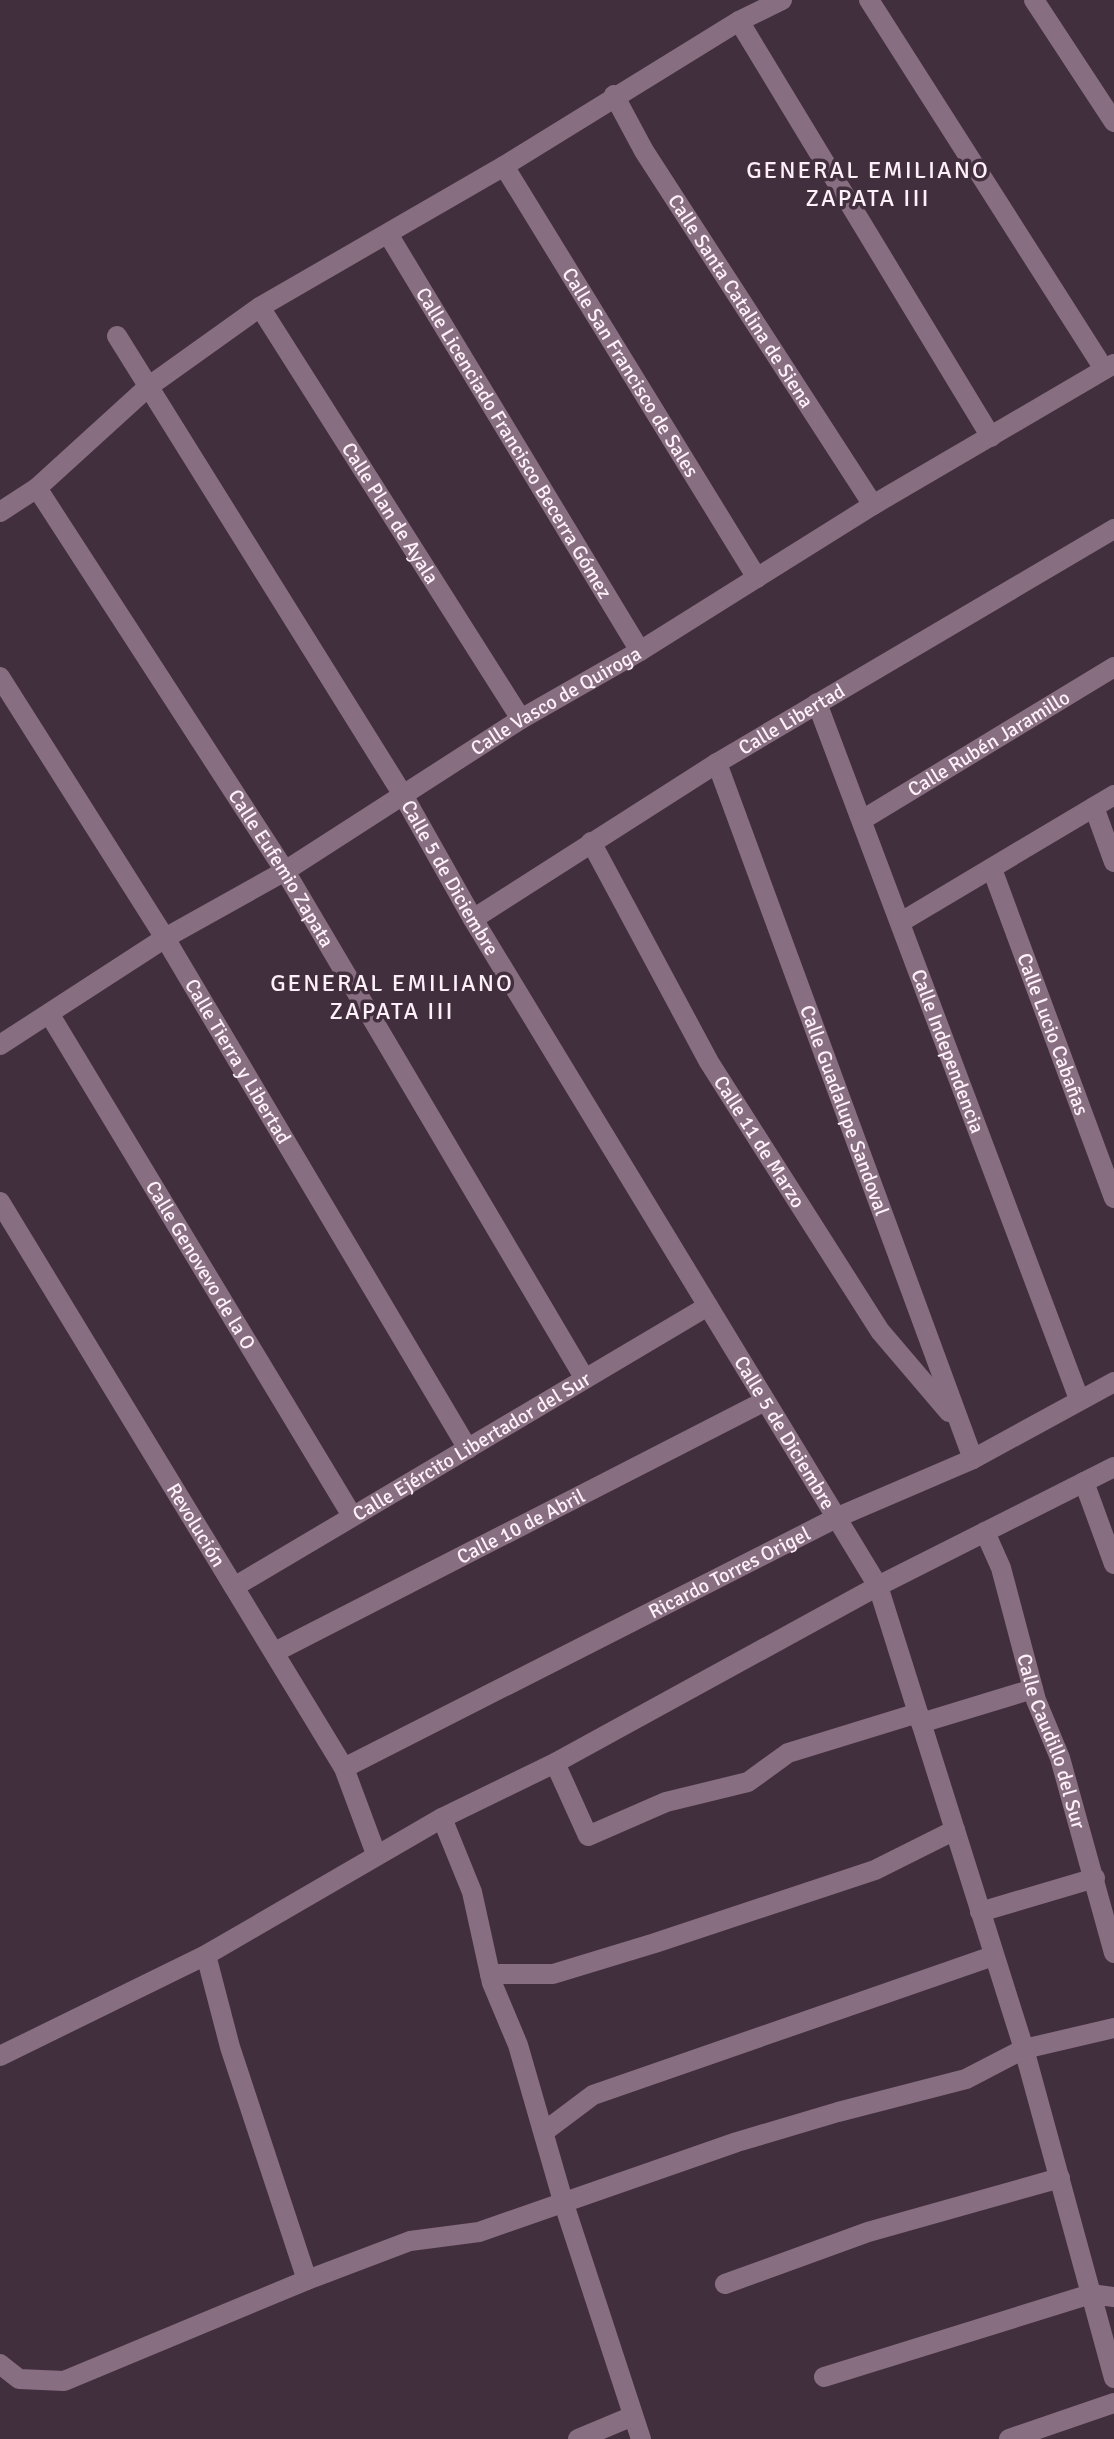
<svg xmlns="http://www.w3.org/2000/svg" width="1114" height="2439" viewBox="0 0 1114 2439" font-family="Signika,sans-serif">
  <rect width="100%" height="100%" fill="#422f3e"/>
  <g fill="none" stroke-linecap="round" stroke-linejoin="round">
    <g stroke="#876e80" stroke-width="20">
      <path d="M869,0L1104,369"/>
      <path d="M1034,0L1114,122"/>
      <path d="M739,21L991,437"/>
      <path id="s1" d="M614,95L644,151L873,505"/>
      <path id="s2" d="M504,166L757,578"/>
      <path id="s3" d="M388,234L640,651"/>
      <path id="s4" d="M260,307L521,719"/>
      <path id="s5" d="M117,336L403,795L473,919L878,1586L1024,2049L1114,2378"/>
      <path id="s6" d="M37,488L285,871L585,1379"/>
      <path d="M0,512L37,488L148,387L260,307L504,166L739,21L782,0"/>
      <path id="s7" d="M0,677L165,938L468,1449"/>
      <path id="s8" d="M817,703L1079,1399"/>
      <path id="s9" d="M717,763L973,1459"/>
      <path d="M1094,807L1114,862"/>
      <path id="s10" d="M862,820L1114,667"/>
      <path id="s11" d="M591,842L709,1062L880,1331L949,1412"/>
      <path id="s12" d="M992,869L1114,1198"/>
      <path id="s13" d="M473,919L717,763L1114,529"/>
      <path d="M901,922L1114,795"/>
      <path id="s14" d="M50,1015L351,1514"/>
      <path id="s15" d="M0,1045L165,938L285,871L521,719L640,651L873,505L1114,364"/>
      <path id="s16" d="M0,1202L344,1768L376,1854"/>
      <path d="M1084,1482L1114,1564"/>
      <path id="s17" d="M985,1532L1001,1568L1036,1700L1060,1758L1114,1953"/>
      <path id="s18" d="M234,1587L708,1306"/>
      <path id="s19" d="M275,1652L765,1401"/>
      <path d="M921,1723L1033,1689"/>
      <path d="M555,1763L588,1836L666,1802L748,1782L788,1753L918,1713"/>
      <path id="s20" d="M344,1768L838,1517L973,1459L1114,1382"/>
      <path d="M442,1818L472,1892L492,1983L518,2045L563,2201L641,2439"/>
      <path d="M980,1912L1095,1878"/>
      <path d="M490,1974H553L655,1943L875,1870L955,1830"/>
      <path d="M0,2056L206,1955L442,1818L555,1763L878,1586L1114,1467"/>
      <path d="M545,2131L593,2095L993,1956"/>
      <path d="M307,2280L410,2241L479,2232L737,2142L838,2112L966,2079L1024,2049L1114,2028"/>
      <path d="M725,2284L868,2232L1060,2178"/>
      <path d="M0,2364L19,2379L64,2381L307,2280L230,2047L206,1955"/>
      <path d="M824,2377L1091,2294L1114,2297"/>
      <path d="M578,2439L633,2416"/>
      <path d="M1009,2439L1114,2403"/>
    </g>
  </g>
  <g text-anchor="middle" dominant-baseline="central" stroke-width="7" stroke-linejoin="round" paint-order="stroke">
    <g font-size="20" fill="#fdf0f9" stroke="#422f3e">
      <text stroke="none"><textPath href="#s1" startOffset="242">Calle Santa Catalina de Siena</textPath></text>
      <text stroke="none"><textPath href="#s2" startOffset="242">Calle San Francisco de Sales</textPath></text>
      <text stroke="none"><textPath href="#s3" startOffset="244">Calle Licenciado Francisco Becerra Gómez</textPath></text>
      <text stroke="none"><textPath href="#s4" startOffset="244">Calle Plan de Ayala</textPath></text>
      <text stroke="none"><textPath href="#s15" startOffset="654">Calle Vasco de Quiroga</textPath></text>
      <text stroke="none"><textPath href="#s13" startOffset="376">Calle Libertad</textPath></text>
      <text stroke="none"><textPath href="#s10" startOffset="148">Calle Rubén Jaramillo</textPath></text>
      <text stroke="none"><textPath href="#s6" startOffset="452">Calle Eufemio Zapata</textPath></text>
      <text stroke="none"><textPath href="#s5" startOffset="636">Calle 5 de Diciembre</textPath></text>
      <text stroke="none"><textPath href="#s12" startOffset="176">Calle Lucio Cabañas</textPath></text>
      <text stroke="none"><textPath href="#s8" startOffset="372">Calle Independencia</textPath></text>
      <text stroke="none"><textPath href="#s7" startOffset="452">Calle Tierra y Libertad</textPath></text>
      <text stroke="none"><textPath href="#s9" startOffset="370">Calle Guadalupe Sandoval</textPath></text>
      <text stroke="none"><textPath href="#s11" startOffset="344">Calle 11 de Marzo</textPath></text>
      <text stroke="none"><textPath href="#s14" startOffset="292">Calle Genovevo de la O</textPath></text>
      <text stroke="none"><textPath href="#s5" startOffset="1284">Calle 5 de Diciembre</textPath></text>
      <text stroke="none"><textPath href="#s18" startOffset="276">Calle Ejército Libertador del Sur</textPath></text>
      <text stroke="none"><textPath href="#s16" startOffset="378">Revolución</textPath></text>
      <text stroke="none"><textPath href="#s19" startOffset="276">Calle 10 de Abril</textPath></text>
      <text stroke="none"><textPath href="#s20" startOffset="432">Ricardo Torres Origel</textPath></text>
      <text stroke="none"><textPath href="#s17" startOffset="220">Calle Caudillo del Sur</textPath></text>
    </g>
    <g font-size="24" letter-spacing="2" fill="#fdf0f9" stroke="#422f3e">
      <text x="868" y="170">GENERAL EMILIANO<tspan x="868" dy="28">ZAPATA III</tspan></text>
      <text x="392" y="983">GENERAL EMILIANO<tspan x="392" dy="28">ZAPATA III</tspan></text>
    </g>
  </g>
</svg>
